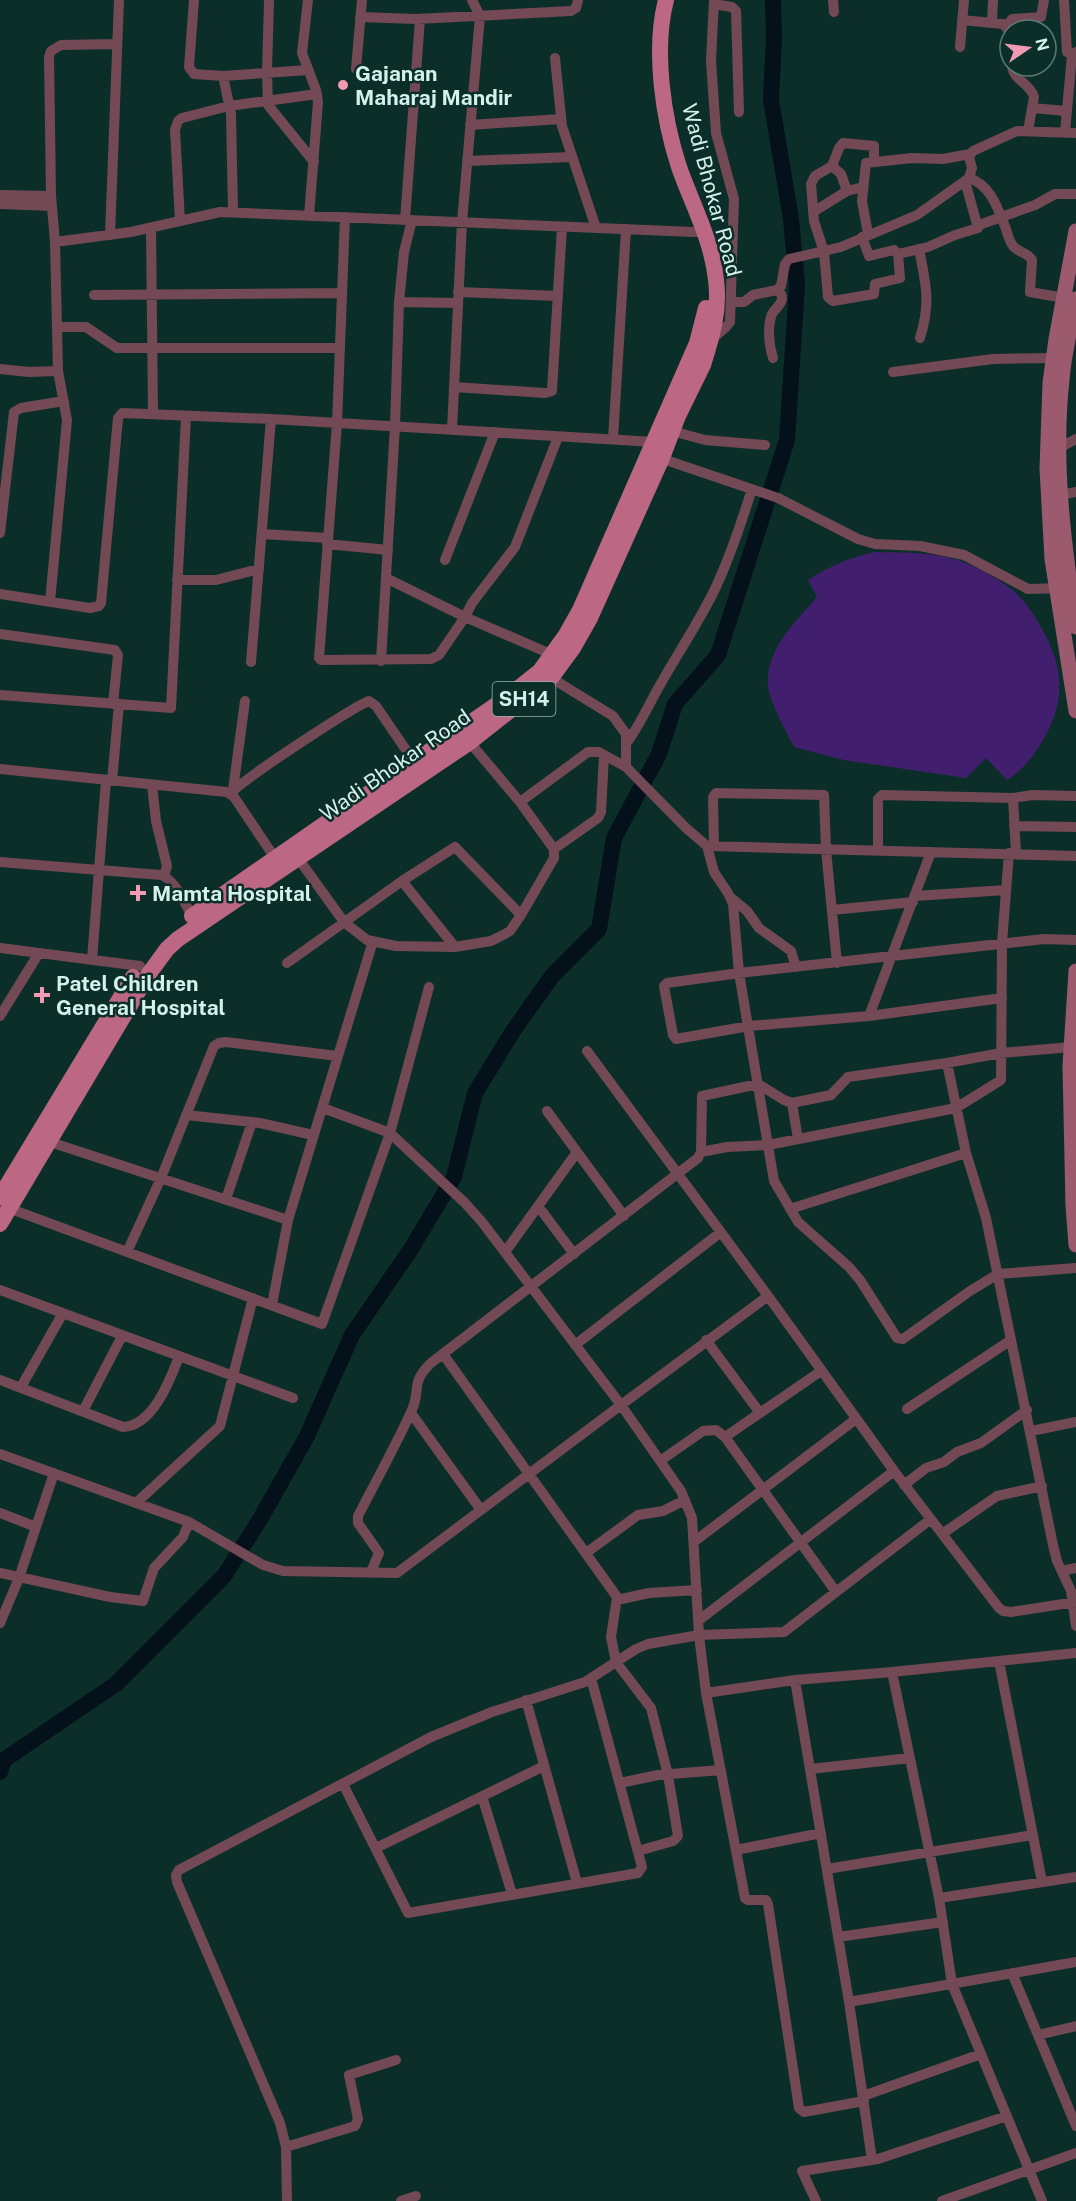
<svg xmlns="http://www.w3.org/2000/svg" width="1076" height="2201" viewBox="0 0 1076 2201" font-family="'Public Sans',sans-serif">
  <rect width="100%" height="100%" fill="#0c2e28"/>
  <path fill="#421f6e" d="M874,552C906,553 938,551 968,564C984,571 1002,581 1015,592C1026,602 1035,616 1042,629C1064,668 1066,701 1043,740C1033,757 1023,770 1007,780L986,758L966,778L844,760L794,747C786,731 770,703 768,686C765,649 796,622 817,597L808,580C829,566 850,558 874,552Z"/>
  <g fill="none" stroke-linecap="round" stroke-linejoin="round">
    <path stroke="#05111a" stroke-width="16" d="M0,1772L4,1760L116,1684L224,1576L259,1521L306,1438L352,1335L411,1249L454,1177L475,1093L513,1031L552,976L599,929L614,838L659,754L675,704L718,655L787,440L797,285L791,219L771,100L774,37L773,0"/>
    <path stroke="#734955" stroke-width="10" d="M194,0L189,67L194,74L223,76L308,70
      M269,0L267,72L268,105L314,162
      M308,0L302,53L316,90L318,102L309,216
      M833,0L834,12
      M1064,0L1067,52L1072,55
      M714,4L732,7L736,11L739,112
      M360,17L416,19L571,11L576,8L578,0
      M962,20L1003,24L1010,32V38
      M992,22L993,0
      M1007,27L1012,19L1041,17L1044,0
      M117,44L61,45L51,51L49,57L51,196L55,242L131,232L220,212L694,232L704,231
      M960,47L964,0
      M555,58L562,126L596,228
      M1012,66C1014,81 1030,83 1034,97L1028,131
      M356,69L362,0
      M223,76L231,114L233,212
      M1032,108L1066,111
      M470,125L561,119
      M1065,132L1072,55L1076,52
      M467,161L572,157
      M874,161V146L843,143L839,148L832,166L815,176L811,184L814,221L824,252L828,297L833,301L874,294L875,284L900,278L898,254L928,247L955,235L978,228L965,181
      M832,166L841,174L847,191
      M969,178C991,185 998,209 1006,229C1008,235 1009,241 1013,246C1019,253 1027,252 1032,260L1030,292L1064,298
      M0,195L51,196
      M0,204L52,206
      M813,212L847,191L863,187
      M345,217L337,423L319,658L321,660L431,659L439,655L465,617L472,603L515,547L558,437
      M405,220L420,19
      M180,221L175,130L178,121L182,118L229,106L317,94
      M979,225L1035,205L1055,194H1076
      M151,228L153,413
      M868,234L862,201L866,163L912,158L943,159L970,154
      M110,235L119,0
      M862,237L869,256L894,250L898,254
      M919,249C926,285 931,302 920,338
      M458,292L558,296
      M94,295L342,293
      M399,302L458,303
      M731,302H744L753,295L777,290L781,286L785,264L789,259L841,247L917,215L969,178L972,168L969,157L973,151L1017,131L1076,133
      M57,327H86L117,348H340
      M711,340L726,327L730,322L734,199L716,133L711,61L714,0
      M773,358C769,346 767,327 772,314C775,308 782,305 782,298C782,293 780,293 777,290
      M0,369L29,372L58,371
      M893,372L993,359L1053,358
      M454,387L545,393L552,391L562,227
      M452,430L462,222L480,16L472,0
      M672,431L705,440L765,445
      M613,439L626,229
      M1055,450L1076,439
      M657,457L778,498L858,539L875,544L920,546L964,555L1028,589L1063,588
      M1056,496L1076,492
      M0,533L14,412L21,408L64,401
      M262,534L328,538
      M327,544L388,550
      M445,560L495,432
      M386,578L465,617L553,655
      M177,580H216L259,569
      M0,594L90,608L99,606L101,603L118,418L122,413L271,419L654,442
      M50,602L67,420L58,371L55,242
      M0,634L115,650L118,655L113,704
      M381,661L395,426L399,302L404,252L412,220
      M251,662L271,419
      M548,676L613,716L626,734V767
      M0,695L171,708L186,416
      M628,741C641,723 649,704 660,685C678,653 699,622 715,589C730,557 741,523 752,489
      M0,769L227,792L234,797L277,861
      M112,781L119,704
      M152,785L156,821L167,866L164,876
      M233,790L245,701
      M231,794C236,783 355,706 369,701L376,706L417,766
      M1013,798L1016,853
      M520,802L588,752H599L626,767L686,828L707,846L1076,856
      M1014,826L1076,827
      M707,846L714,872L728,893L733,904L739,973L774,1181L798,1222L849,1267L860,1280L897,1338L903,1339L970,1291L998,1274L1076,1268
      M714,846L713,797L716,793L824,795L826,850L837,963
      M554,849L598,818L601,812L604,755
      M878,851V799L882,795L1013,798L1032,795L1076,796
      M295,854L344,922L367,940L396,946L455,947L491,941L503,935L510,931L521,915L554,858V849L520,802L467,739
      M0,862L161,875C178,882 184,905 195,920
      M402,881L455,947
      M915,896L1006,890
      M731,898L747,911L759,928L791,951L796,967
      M832,910L913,902
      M0,948L140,966
      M92,960L106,780
      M287,963L402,881L455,847L521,915
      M1002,998L869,1016L749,1026L676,1039L673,1035L664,986L667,983L739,973L1044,939L1076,940
      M0,1016L39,953
      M869,1016L931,852
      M587,1051L768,1296
      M947,1063L966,1153L986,1218L1053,1545L1057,1561L1071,1591L1076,1626
      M792,1103L798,1139
      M323,1108L390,1133L465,1203L482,1222L621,1405L768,1296L894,1471L999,1608L1003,1611L1011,1612L1076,1602
      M547,1111L624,1216
      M186,1115L260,1123L313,1135
      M44,1140L288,1220L373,941
      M701,1152L727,1147L768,1145L956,1108L1001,1080L1002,943L1009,853
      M226,1199L252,1122
      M0,1205L322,1324L390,1133L429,987
      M538,1206L574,1254
      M790,1209L966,1153
      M127,1252L161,1178L214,1046L219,1043L226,1042L337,1056
      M505,1252L577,1152
      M0,1290L293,1398
      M272,1305L288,1220
      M706,1340L760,1413
      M575,1345L721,1232
      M443,1354L617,1597L611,1637L616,1662L651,1708L668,1775L678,1836L673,1841L638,1851
      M0,1380L123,1427C153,1426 170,1380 179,1357
      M21,1387L63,1313
      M907,1409L1011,1340
      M83,1411L122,1336
      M411,1413L481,1510
      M1031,1431L1076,1422
      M725,1437L821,1371
      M0,1454L189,1522L263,1565L283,1571L397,1573L621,1405L681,1491L692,1518L699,1635L706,1693L745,1898L748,1900H766L768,1904L799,2108L804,2112L864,2101
      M660,1461L703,1431L716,1430L725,1437L836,1592
      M904,1485L926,1468L944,1462L957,1452L981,1443L1027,1410
      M136,1503L220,1426L253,1298
      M0,1513L36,1527
      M942,1534L997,1496L1042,1486
      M695,1541L856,1419
      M586,1553L638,1515L663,1511L685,1500
      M1062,1571L1076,1568
      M371,1572L379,1553L358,1523V1516C376,1481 395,1447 411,1412C422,1390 409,1384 431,1363L698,1158L701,1152L702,1096L758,1084L784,1100L792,1103L831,1095L848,1077L947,1063L1001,1053L1071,1047
      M0,1573L110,1597L143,1601L154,1568L183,1537L189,1522
      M617,1600L649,1593L697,1590
      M698,1621L894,1471
      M0,1623L19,1578L54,1473
      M999,1661L1042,1882
      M892,1672L1076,1653
      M795,1680L849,2002L872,2160
      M706,1693L795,1680L892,1672L939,1898L952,1984L1042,2201
      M526,1700L577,1883
      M810,1769L910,1758
      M620,1783L658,1775L721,1770
      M343,1784L408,1913L638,1873L642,1867L591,1678
      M482,1796L512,1894
      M376,1848L544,1766
      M736,1850L821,1833
      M827,1869L1033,1835
      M939,1898L1076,1877
      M838,1937L943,1922
      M1012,1973L1076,2126
      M849,2002L1076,1962
      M1038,2035L1076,2026
      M863,2096L981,2054
      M286,2147L355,2126L358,2119L349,2075L396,2060
      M287,2201L286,2147L280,2123L177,1882L176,1875L179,1870L431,1737L492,1712L585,1682L636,1649L648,1644L699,1635L784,1632L931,1519
      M401,2201L416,2196
      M816,2201L802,2171L878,2159L1007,2116
      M942,2201L1076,2153"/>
    <path stroke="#9c5a6f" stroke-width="15" d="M1076,231L1056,339L1050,383L1047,468L1052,559L1076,711
      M1076,299C1071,326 1064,353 1062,380C1053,462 1064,546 1076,627
      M1076,971L1070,1066L1073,1206L1076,1245"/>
    <path stroke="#bc6783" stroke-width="16" d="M192,916L506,698L540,671L566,635L580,610L697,343L706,308
      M0,1197L133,977
      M0,1224L148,975L167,949L178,939L470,742L551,678L573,648L590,618L662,458L678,416L703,365C712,337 720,310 716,280C712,240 692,204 679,167C663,118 653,50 666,0"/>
  </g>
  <g fill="#f09ab4" stroke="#0c2e28" stroke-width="2">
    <circle cx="343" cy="85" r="6"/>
    <path d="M135 884h6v6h6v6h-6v6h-6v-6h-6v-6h6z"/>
    <path d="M39 986h6v6h6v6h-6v6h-6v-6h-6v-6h6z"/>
  </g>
  <g text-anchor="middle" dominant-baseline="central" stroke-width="5" stroke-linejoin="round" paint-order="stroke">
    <rect fill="#0c2e28" stroke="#97b7b0" stroke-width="1.5" x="492.5" y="682" width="63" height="34" rx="4.5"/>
    <g font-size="20" font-weight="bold" fill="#d3f2eb">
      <text x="524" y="699">SH14</text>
    </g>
    <g font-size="21" font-weight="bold" fill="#d3f2eb" stroke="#0c2e28" text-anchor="start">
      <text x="355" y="73">Gajanan<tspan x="355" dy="24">Maharaj Mandir</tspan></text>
      <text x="152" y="893">Mamta Hospital</text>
      <text x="56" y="983">Patel Children<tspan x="56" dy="24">General Hospital</tspan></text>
    </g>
    <g font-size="21" fill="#d3f2eb" stroke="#0c2e28">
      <text transform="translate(712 190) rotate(75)">Wadi Bhokar Road</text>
      <text transform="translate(395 765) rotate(-35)">Wadi Bhokar Road</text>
    </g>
  </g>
  <g transform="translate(1028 48) rotate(76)"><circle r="28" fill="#0c2e28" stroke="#5c7c76" stroke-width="1.5"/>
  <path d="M0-4.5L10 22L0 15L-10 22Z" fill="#f09ab4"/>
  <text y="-9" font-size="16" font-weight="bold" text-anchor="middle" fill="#d3f2eb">N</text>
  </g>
</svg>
